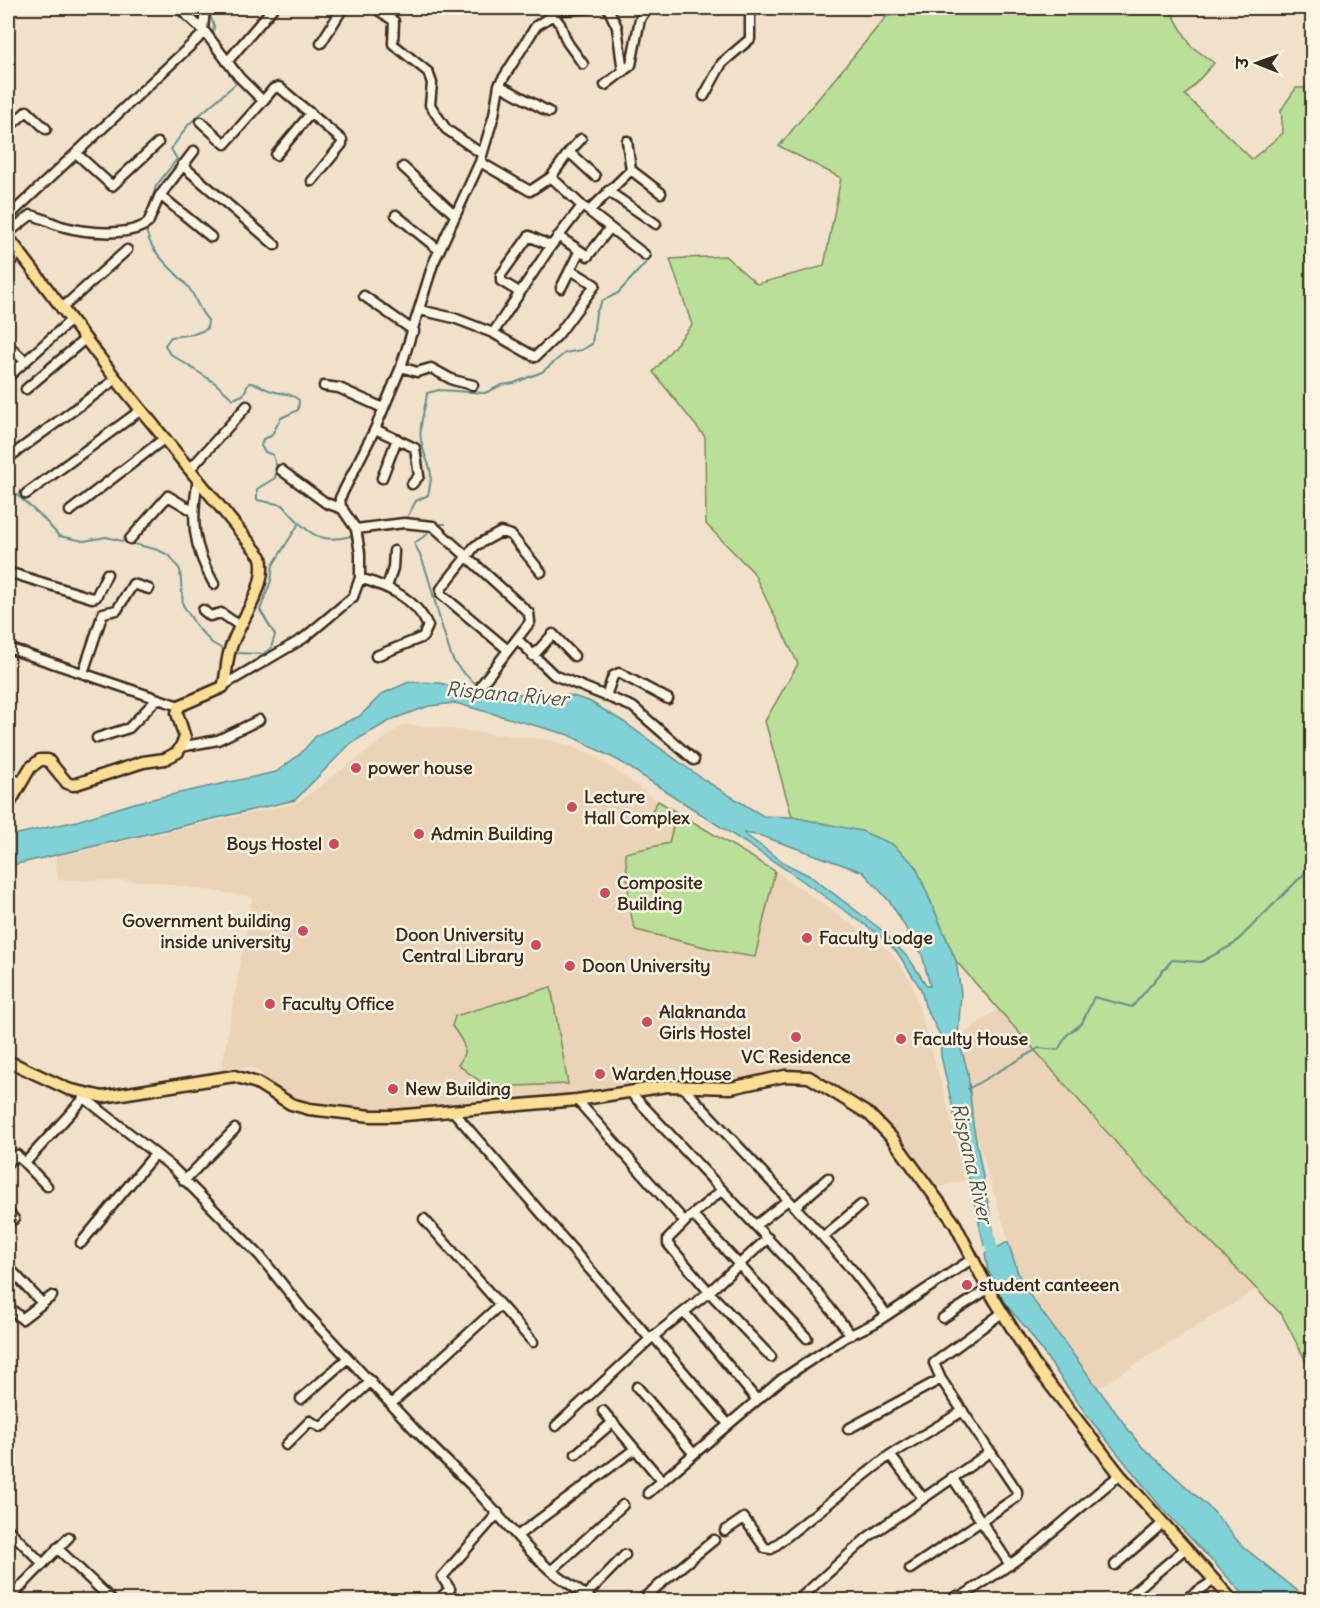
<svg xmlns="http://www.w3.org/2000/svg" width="1320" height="1608" viewBox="0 0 1320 1608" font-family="Delius,'Playpen Sans Deva',sans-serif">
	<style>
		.built { fill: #ead3b7 }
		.green { fill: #badf99; stroke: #7a845c; stroke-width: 1.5 }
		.water { fill: #80d2d7; stroke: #648f8d; stroke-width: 1.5; fill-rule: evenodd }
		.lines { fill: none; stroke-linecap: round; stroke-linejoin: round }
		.stream { stroke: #648f8d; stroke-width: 2 }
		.river { stroke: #80d2d7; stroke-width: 12 }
		.minor-casing { stroke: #3b2a1e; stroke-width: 13 }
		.major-casing { stroke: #3b2a1e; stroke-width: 15 }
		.minor { stroke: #fcf5e5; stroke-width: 8 }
		.major { stroke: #fcde96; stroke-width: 10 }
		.poi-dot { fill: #d1495b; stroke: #fcf5e5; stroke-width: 2 }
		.labels { text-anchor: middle; stroke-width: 5; stroke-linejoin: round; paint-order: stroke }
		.poi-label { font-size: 18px; font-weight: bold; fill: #3b2a1e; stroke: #fcf5e5; text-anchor: start }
		.water-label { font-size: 20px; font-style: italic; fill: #4c544c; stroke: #fcf5e5 }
	</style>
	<rect width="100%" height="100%" fill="#f2e1ca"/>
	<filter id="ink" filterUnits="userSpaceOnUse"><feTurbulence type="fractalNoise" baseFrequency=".0167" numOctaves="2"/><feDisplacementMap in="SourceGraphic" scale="12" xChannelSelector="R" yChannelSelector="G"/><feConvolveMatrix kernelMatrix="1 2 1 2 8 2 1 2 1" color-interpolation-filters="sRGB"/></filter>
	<g filter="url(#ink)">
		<path class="built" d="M 404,724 L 550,740 L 590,753 L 677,814 L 775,871 L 890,951 L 911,981 L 945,1096 L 965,1180 L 937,1188 L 876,1111 L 808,1072 L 725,1084 L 678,1075 L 566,1095 L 492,1096 L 431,1108 L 377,1112 L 309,1105 L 281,1093 L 256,1069 L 248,1067 L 221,1071 L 252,897 L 148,881 L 58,880 L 56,857 L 297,803 Z
			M 998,1009 L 1142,1172 L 1256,1289 L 1098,1388 L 1022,1285 L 973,1124 L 968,1073 L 958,1037 Z"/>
		<path class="green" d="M 917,8 L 1169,8 L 1191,46 L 1214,63 L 1185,95 L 1252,159 L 1283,133 L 1281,110 L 1296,88 L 1312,88 L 1312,1373 L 1282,1315 L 1142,1172 L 956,961 L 915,865 L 864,833 L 792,817 L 765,721 L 798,664 L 753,572 L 706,524 L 705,437 L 653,372 L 692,325 L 670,259 L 725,256 L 757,284 L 824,266 L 841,178 L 779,146 L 886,17 Z
			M 658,801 L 775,871 L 755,957 L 729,953 L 636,930 C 628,918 628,872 625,853 L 669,843 L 673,827 L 651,812 Z
			M 551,987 L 568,1084 L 488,1087 L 458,1065 C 470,1049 463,1041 452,1026 L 455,1016 Z"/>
		<path class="water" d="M 409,682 L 439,683 L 483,693 L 569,695 L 589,701 L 624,722 L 704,780 L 763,816 L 792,817 L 861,831 L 892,844 L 915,865 L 956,961 L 961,993 L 958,1037 L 968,1073 L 973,1124 L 995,1240 L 984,1245 L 941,1056 L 940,1035 L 925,1006 L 921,989 L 897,952 L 878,934 L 790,872 L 621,762 L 569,735 L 455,703 L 429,706 L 393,719 L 351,743 L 295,800 L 8,866 L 8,836 L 77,821 L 134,803 L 276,772 L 300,754 L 317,735 L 360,716 L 382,694 ZM 743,833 L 762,836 L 863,872 L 890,902 L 922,954 L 930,986 L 927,986 L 910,960 L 883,931 L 810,876 L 786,864 Z
			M 1008,1242 L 1022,1285 L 1139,1444 L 1213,1511 L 1241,1545 L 1309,1600 L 1249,1600 L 1160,1506 L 1089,1418 L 1026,1328 L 1003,1301 L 988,1270 L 985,1254 Z"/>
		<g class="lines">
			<path class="stream" d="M 208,10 L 214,26 L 213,36
				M 145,221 L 156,186 L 177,159 L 171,149 L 189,124 L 240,80
				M 146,227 C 148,253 174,269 189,288 C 197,299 198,310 208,320 L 207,329 L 194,334 L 171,337 L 165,345 L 169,353 L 215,383 L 233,399 L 243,395 L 249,383 C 259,383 263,389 272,391 C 285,395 286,391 299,400 L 298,410 L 281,418 L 271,436 L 263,439 L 261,446 L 265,452 L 273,455 L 277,468 L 275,478 L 257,489 L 257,500 L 283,505 C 304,528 315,546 351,536
				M 8,487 L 43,518 L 59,536 L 84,541 L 106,537 L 158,550 L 170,556 L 180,570 L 183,605 L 197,627 L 212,643 L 226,651
				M 405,521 L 416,501 L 428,495 C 436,463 425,466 421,440 C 418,425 426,408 427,393 L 439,390 L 485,393 L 502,385 L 514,383 L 542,372 L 565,353 L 581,350 L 592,344 L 596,313 L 602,301 L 618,293 L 651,257
				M 434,524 L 445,524
				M 428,534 L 414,543 C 430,571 434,605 445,636 C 448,645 450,656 455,663 C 464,675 478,686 490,694
				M 236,653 L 263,654 L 271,648 L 275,635 L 260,610 L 271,581 L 273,565 L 298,525
				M 968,1089 L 1039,1048 L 1058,1050 L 1067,1035 L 1082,1023 L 1094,997 L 1132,1007 L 1172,960 L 1201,962 L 1234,944 L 1309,869 L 1312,858"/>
			<path class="river" d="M 986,1226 L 996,1264"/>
			<g class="minor-casing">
				<path id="minor" d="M 375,8 L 394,21 L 393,44 L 428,72 L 432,83 L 430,105 L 446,129 L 482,154
					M 608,8 L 617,27 L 623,72
					M 552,14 L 560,24 L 567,42 L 583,64
					M 203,30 L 205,8
					M 205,32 L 239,77 L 263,101 L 273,89 L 279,87 L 342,140 L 342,144 L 312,181
					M 321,43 L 343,8
					M 227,62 L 273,8
					M 499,85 L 549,112
					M 605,85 L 631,65 L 640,19 L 647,8
					M 704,96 L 722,63 L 750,39 L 750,8
					M 201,122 L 225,144 L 263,101
					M 8,128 L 27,111 L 46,129
					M 569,152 L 581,139
					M 76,153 L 112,186 L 158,143
					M 276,155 L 311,113
					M 480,162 L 530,191 L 551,177 L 582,206 L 551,246 L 493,333
					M 182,165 L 275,245
					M 403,167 L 454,214
					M 631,170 L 661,193
					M 551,177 L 569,152 L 595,176
					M 608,191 L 656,224
					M 160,195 L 211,237
					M 585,208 L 645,255
					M 589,211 L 631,170 L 627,141
					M 396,215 L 439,250
					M 8,217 L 205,32 L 179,8
					M 8,233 L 31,215 C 41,217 51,223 61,226 C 85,233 128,237 148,223 L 159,197 L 194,151
					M 558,236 L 588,256 L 610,228
					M 8,264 L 20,252
					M 561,288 L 579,252
					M 519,292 L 501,281 L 501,275 L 529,236 L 551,246
					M 364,296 L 414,331
					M 61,309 L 127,250
					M 420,310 L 454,318 L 493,333 L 535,357 L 558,335 L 595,285 L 571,270
					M 8,345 L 25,361
					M 401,367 L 417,372 L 431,368 L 453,380 L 473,385
					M 8,377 L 70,321
					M 324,386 L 339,388 L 383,408
					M 26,389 L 85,339
					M 375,429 L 415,448 L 419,476 L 412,484
					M 8,458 L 116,379
					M 191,468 L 247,406
					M 281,470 L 326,503 L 343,509
					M 198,478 C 191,520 192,545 214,584
					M 382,478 L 397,439
					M 26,494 L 141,410
					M 70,511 L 165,438
					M 356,529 L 404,523 L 433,526 L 529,613 L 530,622 L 482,684
					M 130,539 L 168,496 L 193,511
					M 8,572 L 92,598 L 96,597 L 107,574
					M 360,578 C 388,587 415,597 428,626 L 423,637 L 376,656
					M 387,587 L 393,568 L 394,551
					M 203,610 L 210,616 L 221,613 L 240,626
					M 517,639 L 554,675 L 633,707 L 694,760
					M 8,648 L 179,706
					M 508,650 L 441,594 L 441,589 L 475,546 L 501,532 L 511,535 L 541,572
					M 533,656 L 553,634 L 574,656
					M 83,673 L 103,613 L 117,610 L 133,584 L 149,589
					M 224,685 L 304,638 L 353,597 L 360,578 L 360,553 L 356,529 L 341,507 L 340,498 L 375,429 L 401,367 L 433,264 L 480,162 L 494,115 L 499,85 L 536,26 L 561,10 L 590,8
					M 606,696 L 613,676 L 619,673 L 668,699
					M 97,738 L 129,728 L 157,699
					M 180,747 L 218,740 L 259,720
					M 8,776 L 20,782
					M 682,1086 L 823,1237
					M 631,1093 L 814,1288 L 851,1335
					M 86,1099 L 172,1167 L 260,1256 L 304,1311 L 415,1430 L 474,1488 L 532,1553 L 551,1571 L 592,1600
					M 577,1100 L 685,1222 L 668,1239 L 668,1244 L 709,1292 L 771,1357
					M 452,1110 L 650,1339
					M 8,1162 L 17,1155 L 47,1186
					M 25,1163 L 87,1095
					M 184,1181 L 235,1129
					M 861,1205 L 823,1237 L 854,1272 L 887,1315
					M 795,1207 L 828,1178
					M 8,1212 L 14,1219
					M 693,1215 L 807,1338
					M 690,1217 L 722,1190
					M 424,1219 L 533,1342
					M 756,1225 L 788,1200
					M 81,1243 L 155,1154
					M 14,1273 L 42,1303
					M 8,1306 L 22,1319 L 52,1296
					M 684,1312 L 756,1399
					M 943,1318 L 988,1289
					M 653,1336 L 728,1424
					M 637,1387 L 693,1453
					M 301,1399 L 348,1358
					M 391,1404 L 500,1305
					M 603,1411 L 662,1481
					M 556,1426 L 650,1339 L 709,1292 L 768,1238
					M 848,1429 L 941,1379
					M 286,1445 L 310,1421 L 320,1427 L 324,1425 L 371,1381
					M 576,1454 L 613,1422
					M 890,1455 L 923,1498
					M 952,1477 L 1010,1565
					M 648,1493 L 782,1379 L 844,1338 L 875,1323 L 972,1259
					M 8,1529 L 42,1563
					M 725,1531 L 744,1518 L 765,1548 L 771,1549 L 890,1455 L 963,1411
					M 517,1536 L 635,1449
					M 57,1548 L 110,1598
					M 1115,1565 L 1163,1523
					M 910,1569 L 1017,1497 L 1017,1491 L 990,1451
					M 551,1571 L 623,1505
					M 586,1595 L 625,1555
					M 8,1600 L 69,1537
					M 438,1600 L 450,1589 L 442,1577 L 498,1513
					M 641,1600 L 714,1540
					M 798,1600 L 868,1537 L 990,1452 L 941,1379 L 934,1363 L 1002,1313
					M 949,1600 L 957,1596 L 962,1598
					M 963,1600 L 964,1595 C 993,1576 1022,1558 1048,1535 C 1073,1515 1095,1494 1120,1475
					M 1124,1600 L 1186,1548
					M 1184,1600 L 1215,1580"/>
			</g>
			<g class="major-casing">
				<path id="major" d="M 8,237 L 116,379 L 261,557 C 268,589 239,620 230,650 C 226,662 227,675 223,687 L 179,706 L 177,713 L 185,738 L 178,752 L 165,759 L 143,762 L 73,785 L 67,783 L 48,760 L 40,760 L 30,768 L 8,806
					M 8,1061 L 68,1089 L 103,1097 L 234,1076 L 257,1083 L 291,1104 L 309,1109 L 371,1116 L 394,1116 L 577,1100 L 667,1086 L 731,1088 L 785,1076 L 809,1077 L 870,1115 L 892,1138 L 955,1224 L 988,1289 L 1034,1364 L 1120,1475 L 1232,1600"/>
			</g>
			<use href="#minor" class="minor"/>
			<use href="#major" class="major"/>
		</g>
	</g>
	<g class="poi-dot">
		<circle cx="356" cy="768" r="6"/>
		<circle cx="572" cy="807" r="6"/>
		<circle cx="419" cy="834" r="6"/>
		<circle cx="334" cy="844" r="6"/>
		<circle cx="605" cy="893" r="6"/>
		<circle cx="303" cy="931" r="6"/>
		<circle cx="807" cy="938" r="6"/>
		<circle cx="536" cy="945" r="6"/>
		<circle cx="570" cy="966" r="6"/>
		<circle cx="270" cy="1004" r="6"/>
		<circle cx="647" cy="1022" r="6"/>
		<circle cx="796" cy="1037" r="6"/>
		<circle cx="901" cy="1039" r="6"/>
		<circle cx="600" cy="1074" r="6"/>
		<circle cx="393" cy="1089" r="6"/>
		<circle cx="967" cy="1285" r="6"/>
	</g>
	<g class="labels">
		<g class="poi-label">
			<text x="368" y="774">power house</text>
			<text x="584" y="803">Lecture<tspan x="584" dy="21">Hall Complex</tspan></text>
			<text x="431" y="840">Admin Building</text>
			<text x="322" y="850" text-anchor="end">Boys Hostel</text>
			<text x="617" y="889">Composite<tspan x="617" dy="21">Building</tspan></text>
			<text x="291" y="927" text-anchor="end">Government building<tspan x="291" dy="21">inside university</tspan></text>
			<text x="524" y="941" text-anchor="end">Doon University<tspan x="524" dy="21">Central Library</tspan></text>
			<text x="819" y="944">Faculty Lodge</text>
			<text x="582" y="972">Doon University</text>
			<text x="282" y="1010">Faculty Office</text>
			<text x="659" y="1018">Alaknanda<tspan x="659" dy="21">Girls Hostel</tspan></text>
			<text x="913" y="1045">Faculty House</text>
			<text x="796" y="1063" text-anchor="middle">VC Residence</text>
			<text x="612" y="1080">Warden House</text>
			<text x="405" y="1095">New Building</text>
			<text x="979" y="1291">student canteeen</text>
		</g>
		<g class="water-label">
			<text transform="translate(507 694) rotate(5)" y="7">Rispana River</text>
			<text transform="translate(972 1163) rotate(77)" y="7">Rispana River</text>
		</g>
	</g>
	<rect width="1320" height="1608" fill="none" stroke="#fcf5e5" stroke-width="30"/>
	<rect x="15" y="15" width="1290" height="1578" fill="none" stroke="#3b2a1e" stroke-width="2" filter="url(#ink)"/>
	<g transform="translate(1257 63) rotate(271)" stroke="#fcf5e5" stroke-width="4.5" paint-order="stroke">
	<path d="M0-4.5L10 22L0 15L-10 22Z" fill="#3b2a1e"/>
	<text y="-9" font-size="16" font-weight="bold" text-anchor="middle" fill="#3b2a1e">उ</text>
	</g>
</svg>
